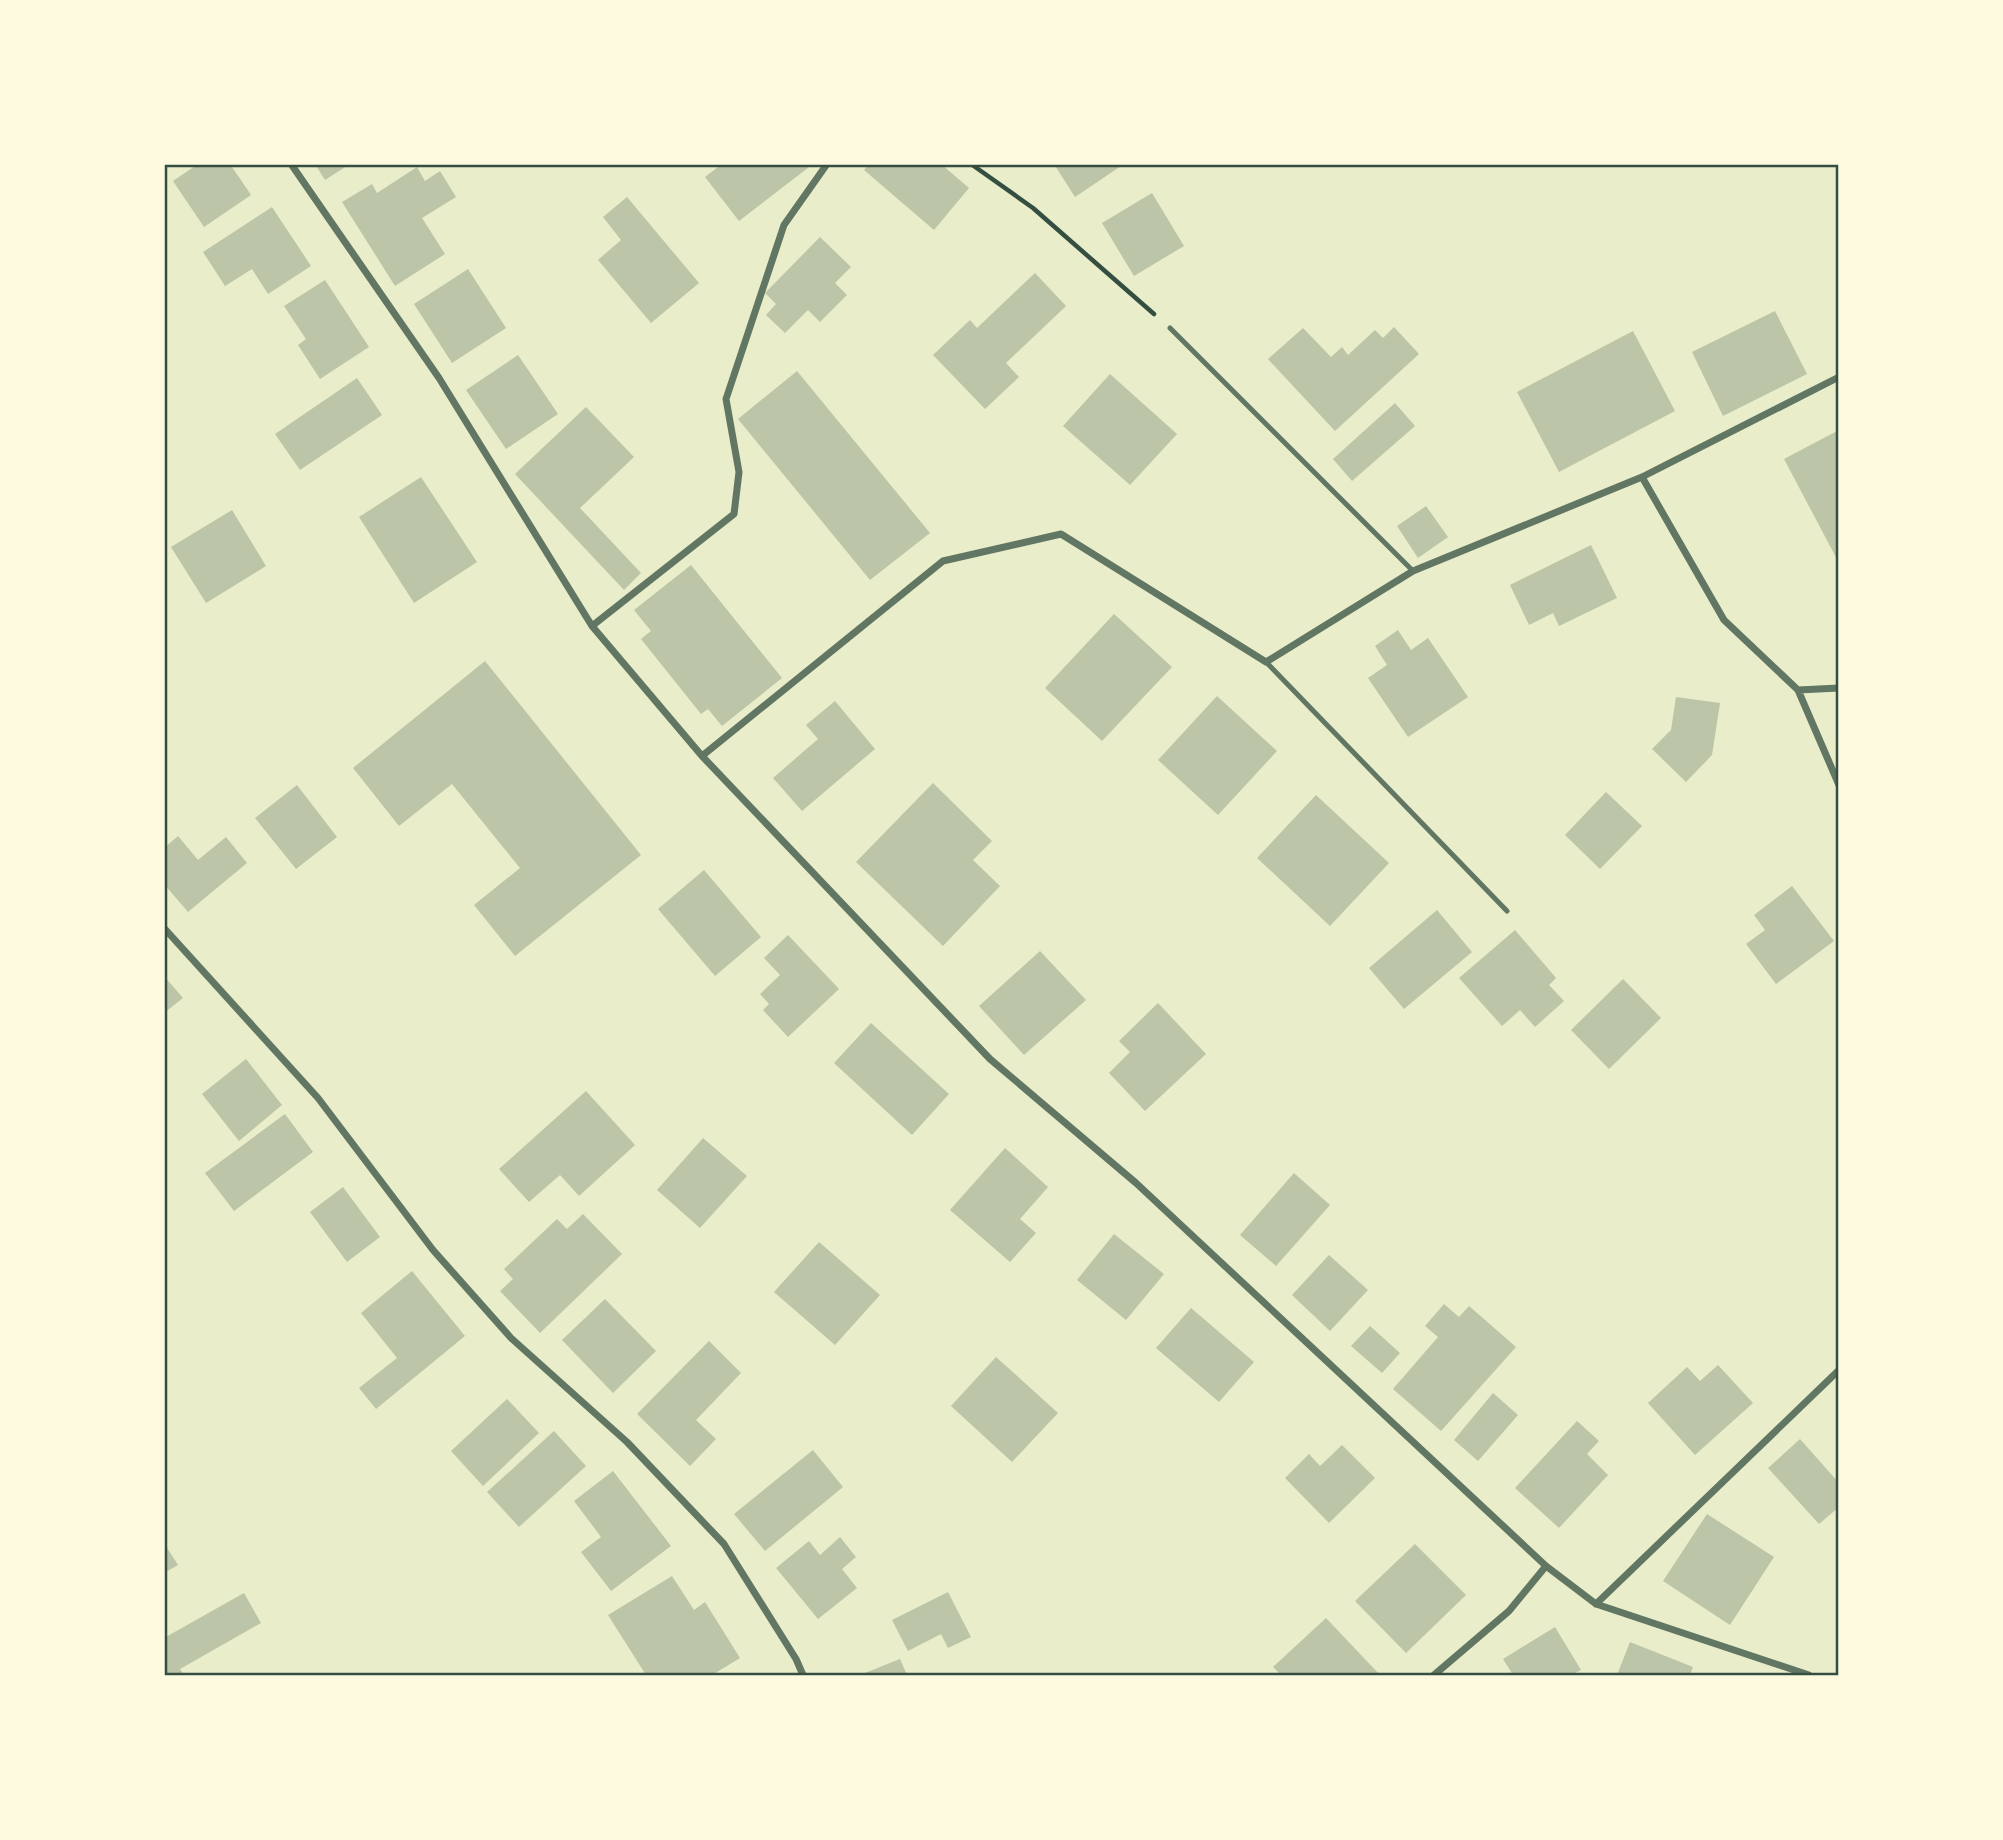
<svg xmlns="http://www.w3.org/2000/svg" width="2003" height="1840" viewBox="0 0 2003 1840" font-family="Commissioner,sans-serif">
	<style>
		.building { fill: #bcc5a7 }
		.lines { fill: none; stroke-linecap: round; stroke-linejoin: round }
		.path { stroke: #344e41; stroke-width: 4.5 }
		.service { stroke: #617663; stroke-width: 5 }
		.minor { stroke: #617663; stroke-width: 7 }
		.neatline { fill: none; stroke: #344e41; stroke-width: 2.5 }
	</style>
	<rect width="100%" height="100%" fill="#e9edc9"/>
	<path class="building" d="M 198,164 L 230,164 L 251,195 L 204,227 L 173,181 Z
		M 315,164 L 350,164 L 325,180 Z
		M 722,164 L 813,164 L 739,221 L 705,177 Z
		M 869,164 L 941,164 L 969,188 L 934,230 L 864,170 Z
		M 1054,164 L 1124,164 L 1075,197 Z
		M 417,167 L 425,181 L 440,171 L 456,197 L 422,218 L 445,254 L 395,286 L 342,202 L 372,184 L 377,193 Z
		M 1152,193 L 1184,246 L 1134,276 L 1102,223 Z
		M 627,197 L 699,283 L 651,323 L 598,260 L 621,240 L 603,217 Z
		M 272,207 L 311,266 L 268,294 L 252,269 L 225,286 L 203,252 Z
		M 820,237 L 851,267 L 835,283 L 847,295 L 820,322 L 808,310 L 785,333 L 766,315 L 776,304 L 765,293 Z
		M 468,269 L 506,328 L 452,363 L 414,304 Z
		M 1035,273 L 1066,306 L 1006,363 L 1019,377 L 985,409 L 933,355 L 970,320 L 977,328 Z
		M 325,280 L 369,347 L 320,379 L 298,345 L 306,339 L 284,306 Z
		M 1775,311 L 1807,374 L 1723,416 L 1692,352 Z
		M 1394,327 L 1419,354 L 1335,431 L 1268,359 L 1303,328 L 1331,357 L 1342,347 L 1348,355 L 1375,330 L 1383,338 Z
		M 1633,331 L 1675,411 L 1559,472 L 1517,392 Z
		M 518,355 L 558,414 L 506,449 L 466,390 Z
		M 797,371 L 930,533 L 870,580 L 738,419 Z
		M 1110,374 L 1177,434 L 1130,485 L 1063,426 Z
		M 357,378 L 382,415 L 300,470 L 275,434 Z
		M 1395,403 L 1415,426 L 1352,481 L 1333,459 Z
		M 586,407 L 634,457 L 580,508 L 641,573 L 624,590 L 515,474 Z
		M 1839,430 L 1839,563 L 1784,459 Z
		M 421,477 L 477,562 L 414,603 L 359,517 Z
		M 1426,506 L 1448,537 L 1418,558 L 1397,526 Z
		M 232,510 L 266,566 L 206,603 L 171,547 Z
		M 1591,545 L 1617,598 L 1559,626 L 1553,613 L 1529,625 L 1510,585 Z
		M 691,565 L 782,678 L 722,726 L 708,709 L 701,714 L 641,639 L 651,631 L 634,610 Z
		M 1114,614 L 1172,667 L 1102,741 L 1045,688 Z
		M 1398,630 L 1411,650 L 1428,638 L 1468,697 L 1408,737 L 1368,678 L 1387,665 L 1375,646 Z
		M 485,661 L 641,855 L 515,956 L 474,905 L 520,868 L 452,784 L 399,826 L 353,768 Z
		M 1217,696 L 1277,751 L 1218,815 L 1158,760 Z
		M 1676,697 L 1720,703 L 1712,755 L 1686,782 L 1652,749 L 1671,730 Z
		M 835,701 L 875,749 L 802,811 L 773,778 L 818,739 L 806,725 Z
		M 933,783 L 992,841 L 973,860 L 1000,886 L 943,946 L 856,862 Z
		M 297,785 L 337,837 L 296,869 L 255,818 Z
		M 1606,792 L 1642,826 L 1600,869 L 1565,835 Z
		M 1316,795 L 1389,863 L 1330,926 L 1257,858 Z
		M 178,836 L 198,860 L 226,837 L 247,863 L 188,912 L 164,884 L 164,848 Z
		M 704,870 L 761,937 L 715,976 L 658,909 Z
		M 1792,886 L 1834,941 L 1776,984 L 1746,944 L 1765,930 L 1754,915 Z
		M 1437,910 L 1472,952 L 1404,1009 L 1369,968 Z
		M 1515,930 L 1556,978 L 1549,985 L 1564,1001 L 1535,1027 L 1520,1010 L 1502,1026 L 1459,978 Z
		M 788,935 L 839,989 L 788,1037 L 763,1010 L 769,1004 L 760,994 L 780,975 L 764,958 Z
		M 1040,951 L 1086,1000 L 1024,1055 L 979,1006 Z
		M 164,976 L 183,998 L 164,1013 Z
		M 1623,979 L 1661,1018 L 1609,1069 L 1571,1030 Z
		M 1158,1003 L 1206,1054 L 1145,1111 L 1109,1073 L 1130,1052 L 1119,1041 Z
		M 871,1023 L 949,1094 L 912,1135 L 834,1063 Z
		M 246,1059 L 282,1105 L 239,1141 L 202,1094 Z
		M 586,1091 L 635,1145 L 579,1196 L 560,1175 L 529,1202 L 499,1169 Z
		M 285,1114 L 313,1152 L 234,1211 L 205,1173 Z
		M 703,1138 L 747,1176 L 700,1228 L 657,1190 Z
		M 1005,1148 L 1048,1187 L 1020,1219 L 1036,1233 L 1010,1262 L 950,1210 Z
		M 1294,1173 L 1330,1205 L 1276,1266 L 1240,1235 Z
		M 343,1187 L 380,1237 L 347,1262 L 310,1212 Z
		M 583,1214 L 622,1254 L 540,1333 L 500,1291 L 513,1279 L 504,1269 L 557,1219 L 567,1229 Z
		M 1114,1234 L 1164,1274 L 1126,1320 L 1077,1280 Z
		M 819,1242 L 880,1295 L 835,1345 L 774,1292 Z
		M 1329,1255 L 1368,1290 L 1330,1331 L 1292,1295 Z
		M 412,1271 L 465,1336 L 376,1409 L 359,1388 L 397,1358 L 361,1313 Z
		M 605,1299 L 656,1351 L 613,1393 L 562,1340 Z
		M 1444,1304 L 1459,1317 L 1469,1306 L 1516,1347 L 1441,1431 L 1393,1389 L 1438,1337 L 1425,1326 Z
		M 1191,1308 L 1254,1362 L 1219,1402 L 1156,1348 Z
		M 1370,1326 L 1400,1353 L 1382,1373 L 1351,1346 Z
		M 709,1341 L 741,1373 L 696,1420 L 716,1439 L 690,1466 L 637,1414 Z
		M 996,1357 L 1058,1413 L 1012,1462 L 951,1406 Z
		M 1718,1365 L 1753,1403 L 1695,1455 L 1648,1403 L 1687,1367 L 1700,1381 Z
		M 1493,1393 L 1518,1415 L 1478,1461 L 1454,1440 Z
		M 507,1399 L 539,1433 L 483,1486 L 451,1451 Z
		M 1577,1421 L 1599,1441 L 1587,1454 L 1608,1475 L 1559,1528 L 1515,1488 Z
		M 554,1431 L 586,1466 L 519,1527 L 487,1492 Z
		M 1800,1439 L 1839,1483 L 1839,1507 L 1819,1524 L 1768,1468 Z
		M 1342,1445 L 1375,1478 L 1329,1523 L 1285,1478 L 1309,1454 L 1320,1466 Z
		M 813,1450 L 843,1487 L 765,1551 L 734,1514 Z
		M 613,1471 L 671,1546 L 611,1591 L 581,1552 L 601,1537 L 574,1501 Z
		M 1707,1514 L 1774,1557 L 1730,1625 L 1663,1581 Z
		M 840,1537 L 856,1557 L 842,1569 L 857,1588 L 818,1619 L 776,1568 L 809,1541 L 820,1555 Z
		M 164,1543 L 178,1565 L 164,1573 Z
		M 1415,1544 L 1466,1595 L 1406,1653 L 1355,1601 Z
		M 672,1576 L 694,1610 L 705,1602 L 740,1658 L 712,1675 L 646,1675 L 608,1615 Z
		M 948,1592 L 971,1637 L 948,1648 L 941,1634 L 908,1651 L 892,1620 Z
		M 244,1593 L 261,1623 L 180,1669 L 184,1675 L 164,1675 L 164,1638 Z
		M 1326,1618 L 1380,1675 L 1281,1675 L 1273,1667 Z
		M 1555,1627 L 1581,1670 L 1571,1675 L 1513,1675 L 1503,1659 Z
		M 1630,1642 L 1693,1667 L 1690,1675 L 1617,1675 Z
		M 900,1659 L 907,1675 L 860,1675 Z"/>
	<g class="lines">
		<path class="path" d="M 971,164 L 1033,208 L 1154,314"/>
		<path class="service" d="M 1170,328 L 1413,571
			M 1266,662 L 1507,911"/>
		<path class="minor" d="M 291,164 L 439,378 L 592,626 L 702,756 L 990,1059 L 1136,1183 L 1546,1566 L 1596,1604 L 1809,1675
			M 1642,477 L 1724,620 L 1798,690 L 1839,785
			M 592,626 L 734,514 L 739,472 L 726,399 L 784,225 L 827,164
			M 1798,690 L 1839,688
			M 702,756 L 943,561 L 1061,534 L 1266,662 L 1413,571 L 1642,477 L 1839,377
			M 164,928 L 318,1098 L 433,1250 L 511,1338 L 627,1442 L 724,1544 L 796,1659 L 803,1675
			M 1596,1604 L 1839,1370
			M 1434,1675 L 1509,1611 L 1546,1566"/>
	</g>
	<rect width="2003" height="1840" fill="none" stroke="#fefae0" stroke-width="332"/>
	<rect x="166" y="166" width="1671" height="1508" class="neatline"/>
</svg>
